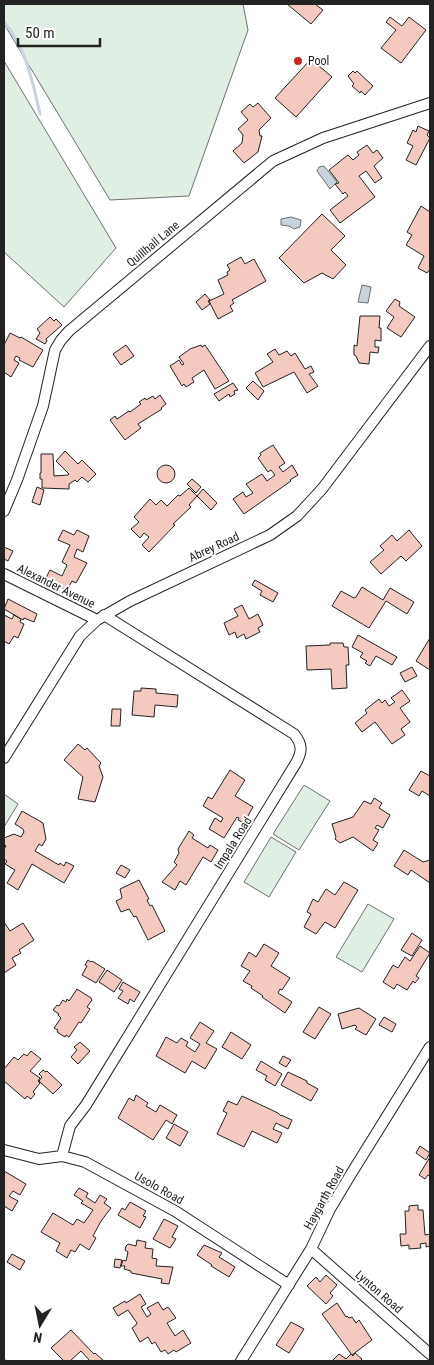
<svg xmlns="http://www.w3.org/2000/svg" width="434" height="1365" viewBox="0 0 434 1365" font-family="'Roboto Condensed',sans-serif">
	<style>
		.green { fill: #e0efe3; stroke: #6f6f6f }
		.water { fill: #c7d3dd; stroke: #6f6f6f }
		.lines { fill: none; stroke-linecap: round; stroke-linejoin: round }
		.stream { stroke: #c7d3dd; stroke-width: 3 }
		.building { fill: #f3c9c0; stroke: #222 }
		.minor-casing { stroke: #222; stroke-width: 12 }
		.minor { stroke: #fff; stroke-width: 10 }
		.poi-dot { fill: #c62828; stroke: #fff; stroke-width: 2 }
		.labels { text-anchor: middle; stroke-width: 4; stroke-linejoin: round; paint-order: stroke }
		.poi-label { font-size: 12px; fill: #222; stroke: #fff; text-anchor: start }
		.street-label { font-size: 12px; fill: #222; stroke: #fff }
	</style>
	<rect width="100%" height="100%" fill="#fff"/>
	<path class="green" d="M 4,4 L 243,4 L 248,30 L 189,196 L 110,200 L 4,24 Z
		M 4,61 L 116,248 L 64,307 L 4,252 Z
		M 304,785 L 330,801 L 299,850 L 273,834 Z
		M 4,794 L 18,804 L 4,827 Z
		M 271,837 L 296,852 L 269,897 L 244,882 Z
		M 368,904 L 394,919 L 362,972 L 336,957 Z"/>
	<path class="water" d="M 324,166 L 337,182 L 330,189 L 317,171 L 319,167 Z
		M 291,217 L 301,220 L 300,227 L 294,229 L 289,226 L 281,225 L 281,219 Z
		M 362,285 L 371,287 L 368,303 L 358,302 Z"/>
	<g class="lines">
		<path class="stream" d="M 4,22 C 27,50 32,80 40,114
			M 4,1359 L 6,1361"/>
	</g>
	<path class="building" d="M 287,4 L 315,4 L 323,10 L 311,24 Z
		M 390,17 L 402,26 L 409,17 L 426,30 L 401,63 L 381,48 L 396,30 L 386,22 Z
		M 311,59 L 332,77 L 296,117 L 275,98 Z
		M 353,71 L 355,73 L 357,71 L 373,86 L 365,95 L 361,91 L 360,93 L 352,86 L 354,84 L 348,76 Z
		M 258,103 L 271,118 L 259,130 L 260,136 L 262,136 L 258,152 L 244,163 L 233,151 L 242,143 L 243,135 L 238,129 L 248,120 L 241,112 L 250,104 L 253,107 Z
		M 418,126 L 429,131 L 427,135 L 430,138 L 416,165 L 406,160 L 413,146 L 407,143 L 413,130 L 416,132 Z
		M 367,145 L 373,153 L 377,150 L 383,158 L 374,166 L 382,178 L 375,183 L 366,171 L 359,176 L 375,197 L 340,223 L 330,210 L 348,196 L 345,192 L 343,194 L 335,184 L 339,183 L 329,170 L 348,155 L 353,160 L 359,155 L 357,152 Z
		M 421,206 L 430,212 L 430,269 L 427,273 L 418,268 L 424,256 L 406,245 L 412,235 L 407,232 Z
		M 322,214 L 345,236 L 331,250 L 346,265 L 333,279 L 322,273 L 304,283 L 279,258 Z
		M 241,257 L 245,264 L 254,259 L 266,281 L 232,300 L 234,303 L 230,306 L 233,311 L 218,319 L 209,301 L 224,294 L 218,280 L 228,275 L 227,272 L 230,270 L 227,265 Z
		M 205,294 L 210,300 L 208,301 L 210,304 L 202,310 L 196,302 Z
		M 395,299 L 400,302 L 399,306 L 415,317 L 401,337 L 387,328 L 394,317 L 386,311 Z
		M 360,316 L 380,316 L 379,328 L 381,328 L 381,341 L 375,340 L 375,347 L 379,347 L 378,353 L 370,352 L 369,364 L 359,363 L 356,356 L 354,355 L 354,345 L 357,346 Z
		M 50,317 L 54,321 L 56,319 L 62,325 L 46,339 L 47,341 L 45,344 L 36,339 L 40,333 L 37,329 Z
		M 10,333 L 20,338 L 21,337 L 43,350 L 33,367 L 19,360 L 20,358 L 16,356 L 14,360 L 19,363 L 11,377 L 4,372 L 4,345 Z
		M 126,345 L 134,356 L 121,365 L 113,354 Z
		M 201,345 L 202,347 L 205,345 L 229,381 L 215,389 L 204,370 L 192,378 L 194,382 L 186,387 L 184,384 L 182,386 L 170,366 L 179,360 L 182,365 L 184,364 L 179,357 L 190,349 Z
		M 275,349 L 279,355 L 287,351 L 291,356 L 295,353 L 305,369 L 311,366 L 314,372 L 309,374 L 318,386 L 307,393 L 294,372 L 263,387 L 255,373 L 273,362 L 267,354 Z
		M 253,381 L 264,391 L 258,400 L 246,388 Z
		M 233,383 L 238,390 L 234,391 L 235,394 L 230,397 L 229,394 L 219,401 L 214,394 Z
		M 160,395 L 166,404 L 161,408 L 162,409 L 138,424 L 141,428 L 125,440 L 110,420 L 115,416 L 117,419 L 129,411 L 130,412 L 141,404 L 139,402 L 145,398 L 146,400 L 153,396 L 155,399 Z
		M 273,445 L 285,463 L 279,467 L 283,472 L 292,465 L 298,475 L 290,480 L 291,481 L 244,514 L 233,499 L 243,492 L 246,497 L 253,493 L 246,484 L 262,474 L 267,481 L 275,475 L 271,470 L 268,472 L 258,458 L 261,455 L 260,453 Z
		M 65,451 L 78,464 L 82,460 L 96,474 L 88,482 L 82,477 L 77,482 L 75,480 L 69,484 L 69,489 L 42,488 L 42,479 L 40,479 L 40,473 L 41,473 L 41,454 L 53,454 L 54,476 L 68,475 L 69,474 L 56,461 Z
		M157 474a9 9 0 1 1 18 0a9 9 0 1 1-18 0Z
		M 192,479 L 201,487 L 196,493 L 187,484 Z
		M 37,487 L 44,490 L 40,505 L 32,502 Z
		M 189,488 L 197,496 L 189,505 L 191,507 L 173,524 L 175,525 L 149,552 L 142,545 L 149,537 L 144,533 L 140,538 L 131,529 L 139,522 L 134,517 L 150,499 L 156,505 L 161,500 L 167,506 L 178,495 L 180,496 Z
		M 203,489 L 217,503 L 211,510 L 197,496 Z
		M 63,530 L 74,535 L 77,530 L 89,536 L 83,552 L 77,549 L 74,557 L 87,563 L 76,583 L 72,581 L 67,590 L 45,580 L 50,570 L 62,576 L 67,565 L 62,562 L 70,545 L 58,540 Z
		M 409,530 L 422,546 L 406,561 L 401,556 L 381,574 L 370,562 L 384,550 L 380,546 L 392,535 L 397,541 Z
		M 4,547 L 13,551 L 8,561 L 4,559 Z
		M 255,580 L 278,593 L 273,602 L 260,595 L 262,591 L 252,585 Z
		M 362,587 L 383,600 L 390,588 L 414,602 L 407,614 L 386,601 L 369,628 L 332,606 L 341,591 L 354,598 L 356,597 Z
		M 8,599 L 37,614 L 34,622 L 24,618 L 23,620 L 4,609 Z
		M 242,605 L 249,619 L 258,614 L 263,625 L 258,628 L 260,632 L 246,639 L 244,634 L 237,638 L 235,632 L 229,635 L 224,623 L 238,616 L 234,609 Z
		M 4,615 L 12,619 L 14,615 L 21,619 L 20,622 L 24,624 L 18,638 L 14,636 L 9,644 L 4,641 Z
		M 358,635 L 397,657 L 392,665 L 376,656 L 370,666 L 365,663 L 367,661 L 360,657 L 363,653 L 352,647 Z
		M 430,638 L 430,670 L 416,661 Z
		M 330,643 L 343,643 L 344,647 L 348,647 L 349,665 L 346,665 L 347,688 L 332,689 L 331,669 L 307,670 L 306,646 L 330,645 Z
		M 412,667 L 417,676 L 405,682 L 400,673 Z
		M 141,688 L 156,689 L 156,693 L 178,695 L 177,707 L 155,705 L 154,717 L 132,715 L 134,691 L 141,691 Z
		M 402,690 L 410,701 L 400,708 L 410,722 L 401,729 L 405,735 L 392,744 L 375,722 L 362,732 L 355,723 L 367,713 L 365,710 L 379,699 L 382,703 L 385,700 L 389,706 L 395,702 L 391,698 Z
		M 112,709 L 121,709 L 120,726 L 111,726 Z
		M 78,744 L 85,750 L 87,748 L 101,763 L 99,766 L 103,777 L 95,802 L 78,799 L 83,777 L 64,760 Z
		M 230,770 L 245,780 L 235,796 L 253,807 L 244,823 L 238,820 L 239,818 L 237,817 L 224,838 L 209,829 L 215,818 L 221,822 L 223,818 L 203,806 L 208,797 L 212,799 Z
		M 421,771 L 430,776 L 430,796 L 422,791 L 419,796 L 409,790 Z
		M 374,798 L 382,803 L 379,808 L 390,815 L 383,828 L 377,825 L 375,828 L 379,830 L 373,840 L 378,843 L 373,851 L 353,837 L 340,843 L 335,839 L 336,837 L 332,824 L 353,817 L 364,801 L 371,804 Z
		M 22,811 L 43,823 L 46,839 L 42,846 L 39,844 L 35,851 L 59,865 L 60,863 L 64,866 L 66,862 L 74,866 L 64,883 L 32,864 L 18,890 L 7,883 L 15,870 L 5,864 L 7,861 L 4,859 L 4,849 L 6,846 L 4,844 L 4,838 L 14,834 L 21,837 L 24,832 L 23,829 L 15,824 Z
		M 189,831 L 194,835 L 192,838 L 208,848 L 210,845 L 218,850 L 211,862 L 203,857 L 186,885 L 180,881 L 175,890 L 162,882 L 177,865 L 174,862 L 179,853 L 178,849 Z
		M 404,850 L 423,862 L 430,860 L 430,883 L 411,870 L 408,875 L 394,866 Z
		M 121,865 L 130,870 L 125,878 L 116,873 Z
		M 139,880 L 149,899 L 147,900 L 150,906 L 152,905 L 165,931 L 148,940 L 136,916 L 134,917 L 129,909 L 121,912 L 116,901 L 122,898 L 120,889 Z
		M 344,882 L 358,890 L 335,928 L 325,922 L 316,934 L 304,927 L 311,914 L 307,912 L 313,899 L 318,902 L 326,889 L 335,895 Z
		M 4,922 L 10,931 L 23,923 L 34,940 L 19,950 L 21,953 L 12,958 L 16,965 L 4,973 Z
		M 412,933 L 422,940 L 412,956 L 401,950 Z
		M 264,944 L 279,953 L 271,966 L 290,978 L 282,990 L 280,989 L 278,993 L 292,1002 L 285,1013 L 262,997 L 263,996 L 251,988 L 252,986 L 243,981 L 250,971 L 241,966 L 249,952 L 256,957 Z
		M 420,946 L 430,953 L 416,976 L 419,978 L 415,983 L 413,981 L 407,990 L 397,984 L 394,989 L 383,982 L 393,965 L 398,968 L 405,957 L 410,961 Z
		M 88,960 L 91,962 L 92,961 L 105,969 L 96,983 L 82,975 L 87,966 L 85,965 Z
		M 107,970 L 122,980 L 114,992 L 99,982 Z
		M 123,982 L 140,992 L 134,1002 L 130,999 L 128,1004 L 118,998 L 123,991 L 119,989 Z
		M 77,989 L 91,998 L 92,1000 L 87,1007 L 90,1009 L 81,1023 L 79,1022 L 69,1037 L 66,1035 L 65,1037 L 57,1032 L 58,1030 L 54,1028 L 61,1018 L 58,1015 L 59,1014 L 53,1010 L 57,1005 L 59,1006 L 63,1000 L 66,1002 L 67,999 L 69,1001 Z
		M 319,1007 L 331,1014 L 315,1039 L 303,1032 Z
		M 359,1008 L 376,1019 L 366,1035 L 355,1029 L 357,1027 L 355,1025 L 342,1029 L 338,1014 Z
		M 384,1017 L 396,1024 L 392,1032 L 379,1025 Z
		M 200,1022 L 214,1031 L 206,1043 L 217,1049 L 205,1069 L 192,1061 L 185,1073 L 156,1056 L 166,1037 L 177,1043 L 181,1038 L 188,1042 L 186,1046 L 195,1052 L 200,1044 L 190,1038 Z
		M 231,1032 L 251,1045 L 242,1059 L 222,1047 Z
		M 80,1042 L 90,1051 L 78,1064 L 71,1057 L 77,1050 L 74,1047 Z
		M 31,1051 L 41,1059 L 30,1071 L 40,1078 L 38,1081 L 40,1083 L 33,1092 L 35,1094 L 31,1099 L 27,1096 L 25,1099 L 4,1081 L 4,1069 L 14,1057 L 18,1060 L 24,1054 L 27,1056 Z
		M 283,1056 L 291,1060 L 286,1067 L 279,1063 Z
		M 261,1061 L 282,1074 L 275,1086 L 265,1080 L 267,1076 L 256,1070 Z
		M 43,1070 L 46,1072 L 47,1071 L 62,1085 L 53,1094 L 39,1081 L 42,1077 L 39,1074 Z
		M 288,1072 L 307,1081 L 307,1083 L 318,1089 L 311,1101 L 281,1085 Z
		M 136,1095 L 148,1103 L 146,1106 L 156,1112 L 160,1105 L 177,1115 L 172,1124 L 166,1120 L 153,1140 L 118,1118 L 129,1098 L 134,1101 Z
		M 242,1096 L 278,1113 L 281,1116 L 281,1115 L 292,1120 L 288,1129 L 276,1123 L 273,1129 L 282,1133 L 277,1143 L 252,1131 L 244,1147 L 217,1134 L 227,1113 L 223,1111 L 228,1101 L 237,1105 Z
		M 174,1124 L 188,1132 L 180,1146 L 166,1138 Z
		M 420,1146 L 430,1153 L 426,1160 L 416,1153 Z
		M 430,1157 L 430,1176 L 428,1175 L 425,1179 L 419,1175 Z
		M 4,1171 L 26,1184 L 20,1195 L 13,1191 L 9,1196 L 18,1201 L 12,1211 L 4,1206 Z
		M 79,1188 L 88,1193 L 86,1197 L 95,1203 L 100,1195 L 107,1199 L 104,1203 L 111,1208 L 101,1221 L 93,1236 L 96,1238 L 89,1250 L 80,1244 L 75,1252 L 71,1250 L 67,1258 L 56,1251 L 60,1243 L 41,1232 L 53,1213 L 73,1225 L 77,1219 L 84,1223 L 93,1210 L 81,1203 L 83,1201 L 74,1195 Z
		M 130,1202 L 146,1211 L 143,1216 L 146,1217 L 140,1228 L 118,1215 L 122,1208 L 125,1210 Z
		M 418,1205 L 418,1210 L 423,1210 L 425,1235 L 430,1234 L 430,1246 L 426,1247 L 426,1243 L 420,1244 L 421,1248 L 409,1249 L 409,1245 L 401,1246 L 400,1234 L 406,1234 L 405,1211 L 409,1211 L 409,1206 Z
		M 164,1219 L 178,1226 L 172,1237 L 176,1239 L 170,1248 L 153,1239 Z
		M 137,1240 L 146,1242 L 145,1248 L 153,1249 L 152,1258 L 157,1259 L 156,1266 L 173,1267 L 169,1284 L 161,1283 L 162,1279 L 131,1273 L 131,1271 L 124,1269 L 125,1266 L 121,1266 L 123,1260 L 126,1261 L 128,1252 L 125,1250 L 126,1246 L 128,1244 L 136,1246 Z
		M 204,1245 L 222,1253 L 219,1257 L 235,1267 L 229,1277 L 211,1266 L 212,1265 L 197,1255 Z
		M 12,1254 L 25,1261 L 20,1270 L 7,1262 Z
		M 115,1259 L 122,1260 L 120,1268 L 114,1267 Z
		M 326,1275 L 337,1285 L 330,1293 L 333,1296 L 326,1304 L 307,1286 L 316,1277 L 320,1282 Z
		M 140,1294 L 146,1304 L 141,1307 L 147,1317 L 151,1314 L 147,1308 L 158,1302 L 163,1310 L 168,1307 L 176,1318 L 167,1323 L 175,1336 L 183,1330 L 191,1343 L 176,1352 L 174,1350 L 168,1354 L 165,1350 L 161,1352 L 155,1342 L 152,1344 L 148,1337 L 140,1342 L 132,1328 L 136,1325 L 137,1323 L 128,1310 L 118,1316 L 113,1308 L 125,1301 L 126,1303 Z
		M 337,1303 L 346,1317 L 347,1316 L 349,1318 L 352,1317 L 356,1323 L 359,1320 L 372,1340 L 352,1355 L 322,1314 Z
		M 291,1322 L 304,1329 L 289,1353 L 276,1345 Z
		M 71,1330 L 94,1354 L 95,1353 L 104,1361 L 90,1361 L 81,1351 L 70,1361 L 64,1361 L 51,1348 Z
		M 355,1353 L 362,1359 L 360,1361 L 332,1361 L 339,1354 L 346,1359 L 351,1354 L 353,1356 Z"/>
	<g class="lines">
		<g class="minor-casing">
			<path id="minor" d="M 4,511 L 17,480 L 43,406 L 55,350 L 61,340 L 69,331 L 273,161 L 323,138 L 430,103
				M 4,574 L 97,620
				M 4,758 L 80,636 L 97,620 L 130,601 L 270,535 L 297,516 L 322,489 L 430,346
				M 4,1150 L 39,1159 L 62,1156 L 85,1162 L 175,1211 L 289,1285
				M 62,1156 L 70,1126 L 86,1105 L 296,763 C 302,752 303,745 294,734 L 104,615
				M 311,1249 L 430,1354
				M 241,1361 L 311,1249 L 330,1209 L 351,1174 L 430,1047"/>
		</g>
		<use href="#minor" class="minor"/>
	</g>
	<circle class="poi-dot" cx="298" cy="61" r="5"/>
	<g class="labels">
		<g class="poi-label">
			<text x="308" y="65">Pool</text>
		</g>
		<g class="street-label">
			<text transform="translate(153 244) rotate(-40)" y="4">Quillhall Lane</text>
			<text transform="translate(214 547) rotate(-25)" y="4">Abrey Road</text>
			<text transform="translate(56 586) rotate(26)" y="4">Alexander Avenue</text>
			<text transform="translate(233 843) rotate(-58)" y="4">Impala Road</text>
			<text transform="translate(159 1188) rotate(29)" y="4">Usolo Road</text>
			<text transform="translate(324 1198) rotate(-61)" y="4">Haygarth Road</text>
			<text transform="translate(379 1292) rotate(41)" y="4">Lynton Road</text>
		</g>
	</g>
	<rect width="434" height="1365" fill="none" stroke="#222222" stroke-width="10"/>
	<g transform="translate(40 1325) rotate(190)" stroke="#ffffff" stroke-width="4" paint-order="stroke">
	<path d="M0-4L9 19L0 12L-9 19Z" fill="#222222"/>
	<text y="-8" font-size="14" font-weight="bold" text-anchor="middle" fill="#222222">N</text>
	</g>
	<path d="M18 38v8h82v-8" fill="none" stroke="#222222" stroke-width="2.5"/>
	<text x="25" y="38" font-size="15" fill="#222222" stroke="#ffffff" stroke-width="4" paint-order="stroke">50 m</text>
</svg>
